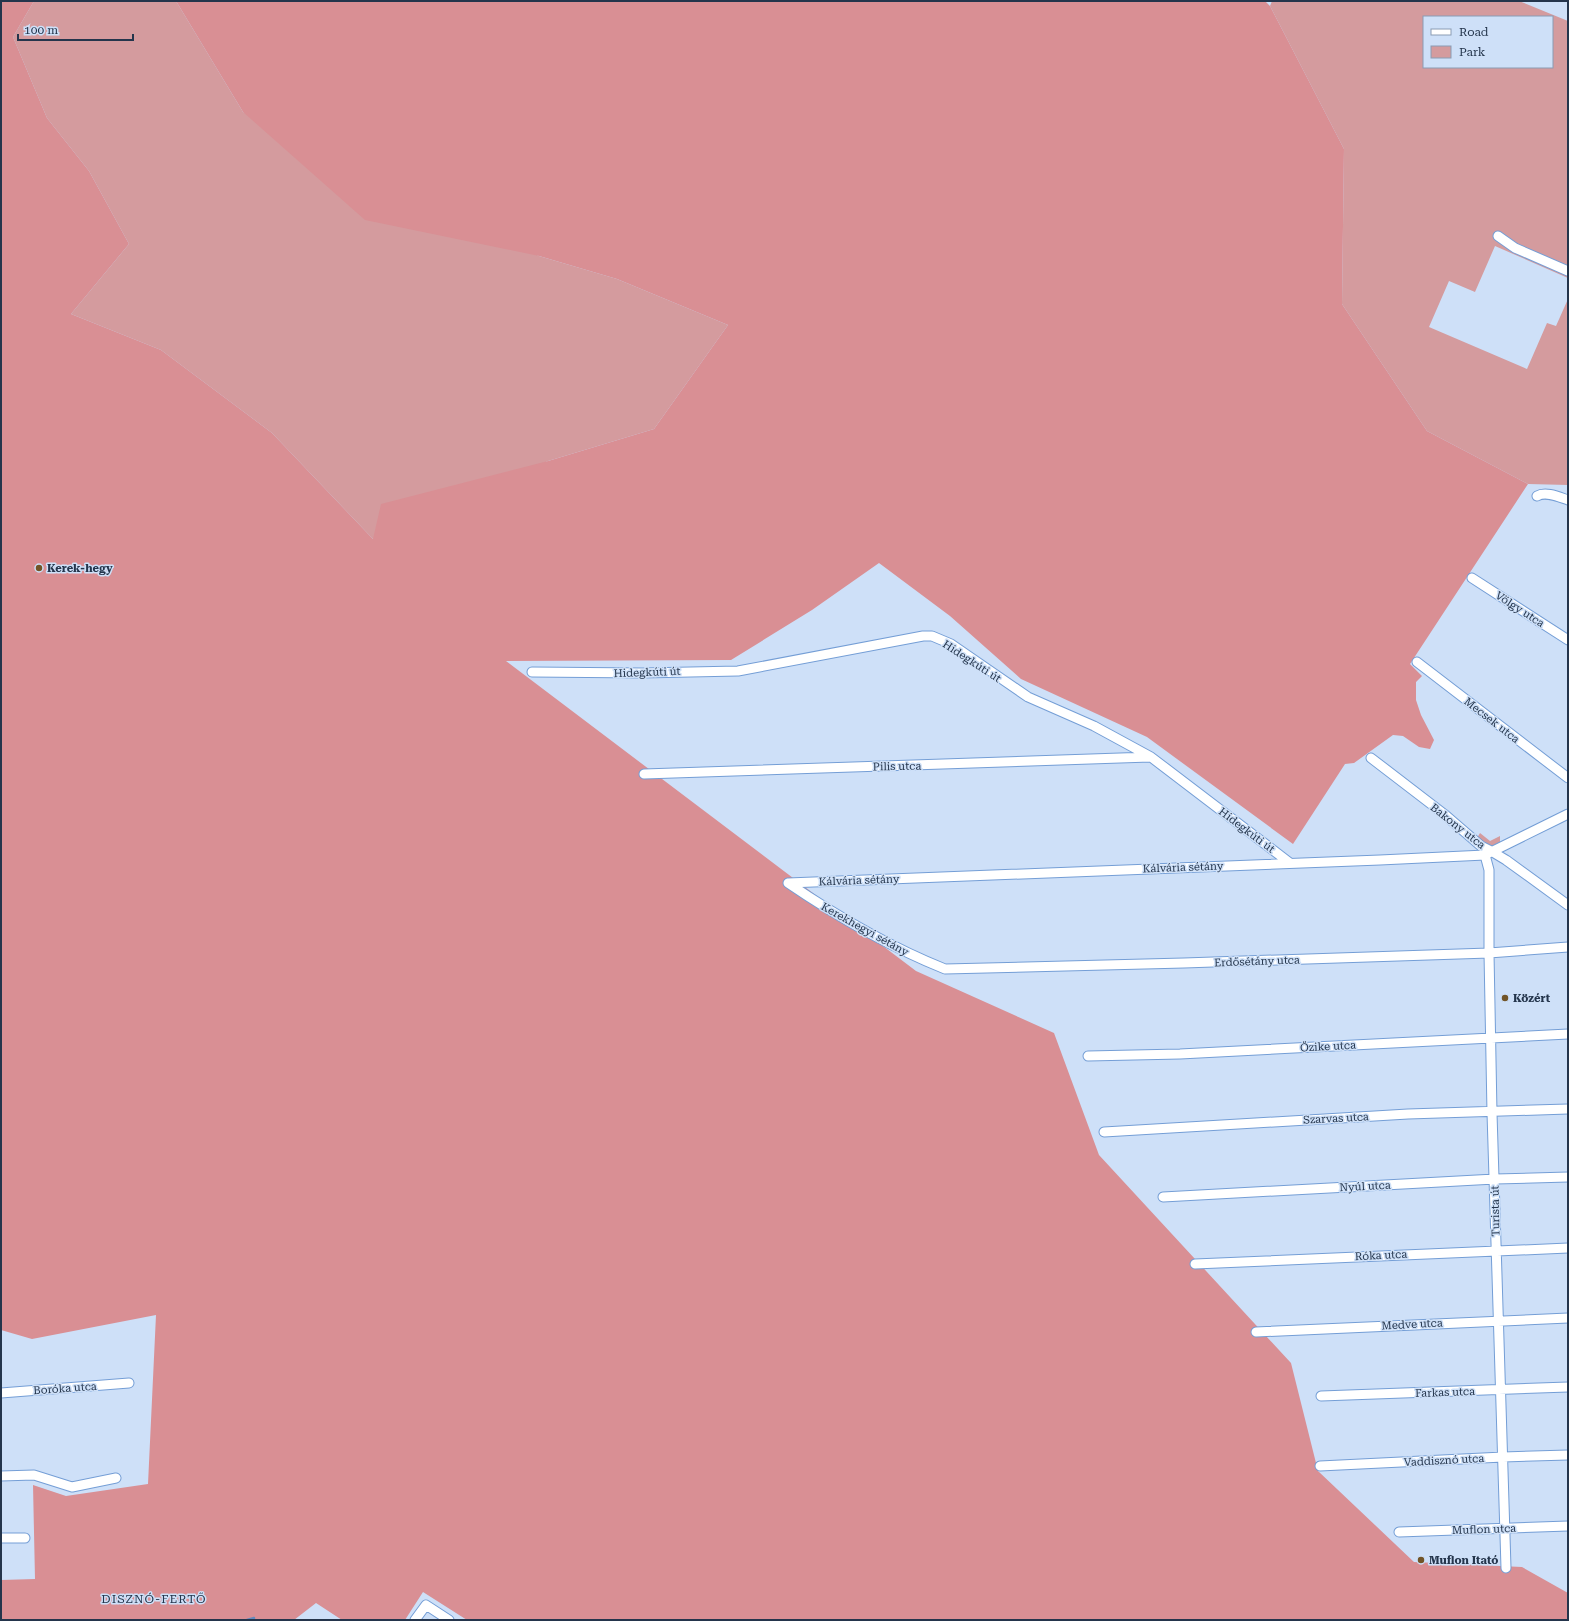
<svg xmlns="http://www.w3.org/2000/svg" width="1569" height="1621" viewBox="0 0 1569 1621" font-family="'Roboto Serif',serif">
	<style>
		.green { fill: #d49b9e; fill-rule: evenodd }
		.forest { fill: #d98f94 }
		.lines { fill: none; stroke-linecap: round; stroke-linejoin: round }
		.stream { stroke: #638abe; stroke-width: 2.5 }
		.minor-casing { stroke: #749ed6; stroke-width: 11 }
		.minor { stroke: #fff; stroke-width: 9 }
		.poi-dot { fill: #715427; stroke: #cee0f8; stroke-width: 1.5 }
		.labels { text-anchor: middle; stroke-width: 3; stroke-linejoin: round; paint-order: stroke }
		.poi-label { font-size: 11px; font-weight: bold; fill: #24354c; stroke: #cee0f8; text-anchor: start }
		.street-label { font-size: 11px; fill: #24354c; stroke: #cee0f8 }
		.neighbourhood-label { font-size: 12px; letter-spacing: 1px; fill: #24354c; stroke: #cee0f8 }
	</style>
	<rect width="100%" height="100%" fill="#cee0f8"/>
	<path class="green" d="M 34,1 L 176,1 L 243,112 L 539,256 L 617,279 L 728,325 L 654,429 L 548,461 L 373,539 L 272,433 L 161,350 L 71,314 L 129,244 L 89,171 L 47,118 L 13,37 Z
		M 1272,1 L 1519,1 L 1568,21 L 1568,278 L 1495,246 L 1475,292 L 1449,281 L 1429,327 L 1527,369 L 1547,323 L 1556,326 L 1568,299 L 1568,485 L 1528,484 L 1427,431 L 1342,304 L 1344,149 L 1270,6 ZM 1424,17 L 1552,17 L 1552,67 L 1424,67 Z
		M 1480,833 L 1490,841 L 1500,836 L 1500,842 L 1490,847 L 1477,838 Z"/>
	<path class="forest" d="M 1,1 L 34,1 L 13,37 L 47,118 L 89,171 L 129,244 L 71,314 L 161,350 L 272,433 L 373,539 L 381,504 L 548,461 L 654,429 L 728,325 L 617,279 L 539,256 L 365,220 L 243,112 L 176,1 L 1265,1 L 1270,6 L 1344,149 L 1342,304 L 1427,431 L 1528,484 L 1410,664 L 1422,676 L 1416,682 L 1416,700 L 1421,715 L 1434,740 L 1430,749 L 1419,747 L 1403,736 L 1393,735 L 1354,763 L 1345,764 L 1293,844 L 1147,737 L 1021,679 L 950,616 L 879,563 L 812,610 L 731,660 L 506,661 L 916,971 L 1054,1033 L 1099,1155 L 1291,1363 L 1318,1471 L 1414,1562 L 1522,1567 L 1568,1593 L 1568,1620 L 467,1620 L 423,1592 L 405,1620 L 342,1620 L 316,1603 L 294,1620 L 1,1620 L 1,1580 L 35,1579 L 33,1485 L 66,1496 L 148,1484 L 156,1315 L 32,1339 L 1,1330 Z"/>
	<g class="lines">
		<path class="stream" d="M 247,1620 L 254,1618"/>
		<g class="minor-casing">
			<path id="minor" d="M 1498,236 L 1515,248 L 1568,271
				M 1537,496 C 1546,491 1559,497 1568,500
				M 1472,578 L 1568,640
				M 1417,662 L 1568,778
				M 532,672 L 643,673 L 738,671 L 923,636 L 932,636 L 951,644 L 1028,697 L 1094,726 L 1151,757 L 1290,863
				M 1371,758 L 1444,814 L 1481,846 L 1491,851 L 1506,860 L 1568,905
				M 644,774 L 1150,757
				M 1485,855 L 1489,870 L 1489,953 L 1492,1113 L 1506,1568
				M 788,883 C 838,917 890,947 945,969 L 1184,963 L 1489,953 L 1568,947
				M 788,883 L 1380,860 L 1485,855 L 1568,814
				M 1088,1056 L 1180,1054 L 1568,1034
				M 1104,1132 L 1408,1114 L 1568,1109
				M 1163,1197 L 1495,1179 L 1568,1177
				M 1195,1264 L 1568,1248
				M 1256,1332 L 1568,1318
				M 1,1393 L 129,1383
				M 1321,1396 L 1568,1387
				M 1320,1466 L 1503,1457 L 1568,1455
				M 1,1476 L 34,1475 L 72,1487 L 116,1478
				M 1399,1532 L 1568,1526
				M 1,1538 L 25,1538
				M 415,1620 L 426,1605 L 449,1620"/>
		</g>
		<use href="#minor" class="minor"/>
	</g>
	<g class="poi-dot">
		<circle cx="39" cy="568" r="4"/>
		<circle cx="1505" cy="998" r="4"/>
		<circle cx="1421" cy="1560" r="4"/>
	</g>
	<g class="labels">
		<g class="poi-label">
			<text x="47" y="572">Kerek-hegy</text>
			<text x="1513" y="1002">Közért</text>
			<text x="1429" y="1564">Muflon Itató</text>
		</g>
		<g class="street-label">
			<text transform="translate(1520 609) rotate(33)" y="4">Völgy utca</text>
			<text transform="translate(972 661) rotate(33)" y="4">Hidegkúti út</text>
			<text transform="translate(647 672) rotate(-2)" y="4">Hidegkúti út</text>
			<text transform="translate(1492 720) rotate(38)" y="4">Mecsek utca</text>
			<text transform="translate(897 766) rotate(-1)" y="4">Pilis utca</text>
			<text transform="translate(1458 826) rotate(38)" y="4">Bakony utca</text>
			<text transform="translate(1247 830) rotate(37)" y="4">Hidegkúti út</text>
			<text transform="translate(1183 867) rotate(-2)" y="4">Kálvária sétány</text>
			<text transform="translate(859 880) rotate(-2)" y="4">Kálvária sétány</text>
			<text transform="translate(865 929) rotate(29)" y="4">Kerekhegyi sétány</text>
			<text transform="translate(1257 961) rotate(-2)" y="4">Erdősétány utca</text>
			<text transform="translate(1328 1046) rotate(-3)" y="4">Őzike utca</text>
			<text transform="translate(1336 1118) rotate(-3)" y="4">Szarvas utca</text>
			<text transform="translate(1365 1186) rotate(-3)" y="4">Nyúl utca</text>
			<text transform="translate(1495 1211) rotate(-91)" y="4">Turista út</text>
			<text transform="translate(1381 1255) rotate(-3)" y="4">Róka utca</text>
			<text transform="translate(1412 1324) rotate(-3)" y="4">Medve utca</text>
			<text transform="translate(65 1388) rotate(-4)" y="4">Boróka utca</text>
			<text transform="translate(1445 1392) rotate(-2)" y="4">Farkas utca</text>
			<text transform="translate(1444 1460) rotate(-3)" y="4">Vaddisznó utca</text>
			<text transform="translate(1484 1529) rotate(-2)" y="4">Muflon utca</text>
		</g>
		<g class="neighbourhood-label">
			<text x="154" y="1603">DISZNÓ-FERTŐ</text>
		</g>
	</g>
	<rect width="1569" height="1621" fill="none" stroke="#24354c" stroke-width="4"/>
	<rect x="1423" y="16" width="130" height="52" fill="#cee0f8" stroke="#8a9cb3"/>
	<rect x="1431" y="29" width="20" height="6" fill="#ffffff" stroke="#8a9cb3"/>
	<text x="1459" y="36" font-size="12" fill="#24354c">Road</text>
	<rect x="1431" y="46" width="20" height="12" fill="#d49b9e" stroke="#8a9cb3"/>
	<text x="1459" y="56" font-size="12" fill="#24354c">Park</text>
	<path d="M18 34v6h115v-6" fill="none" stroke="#24354c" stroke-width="2"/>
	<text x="24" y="34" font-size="12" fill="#24354c" stroke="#cee0f8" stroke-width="3" paint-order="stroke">100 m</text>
</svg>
